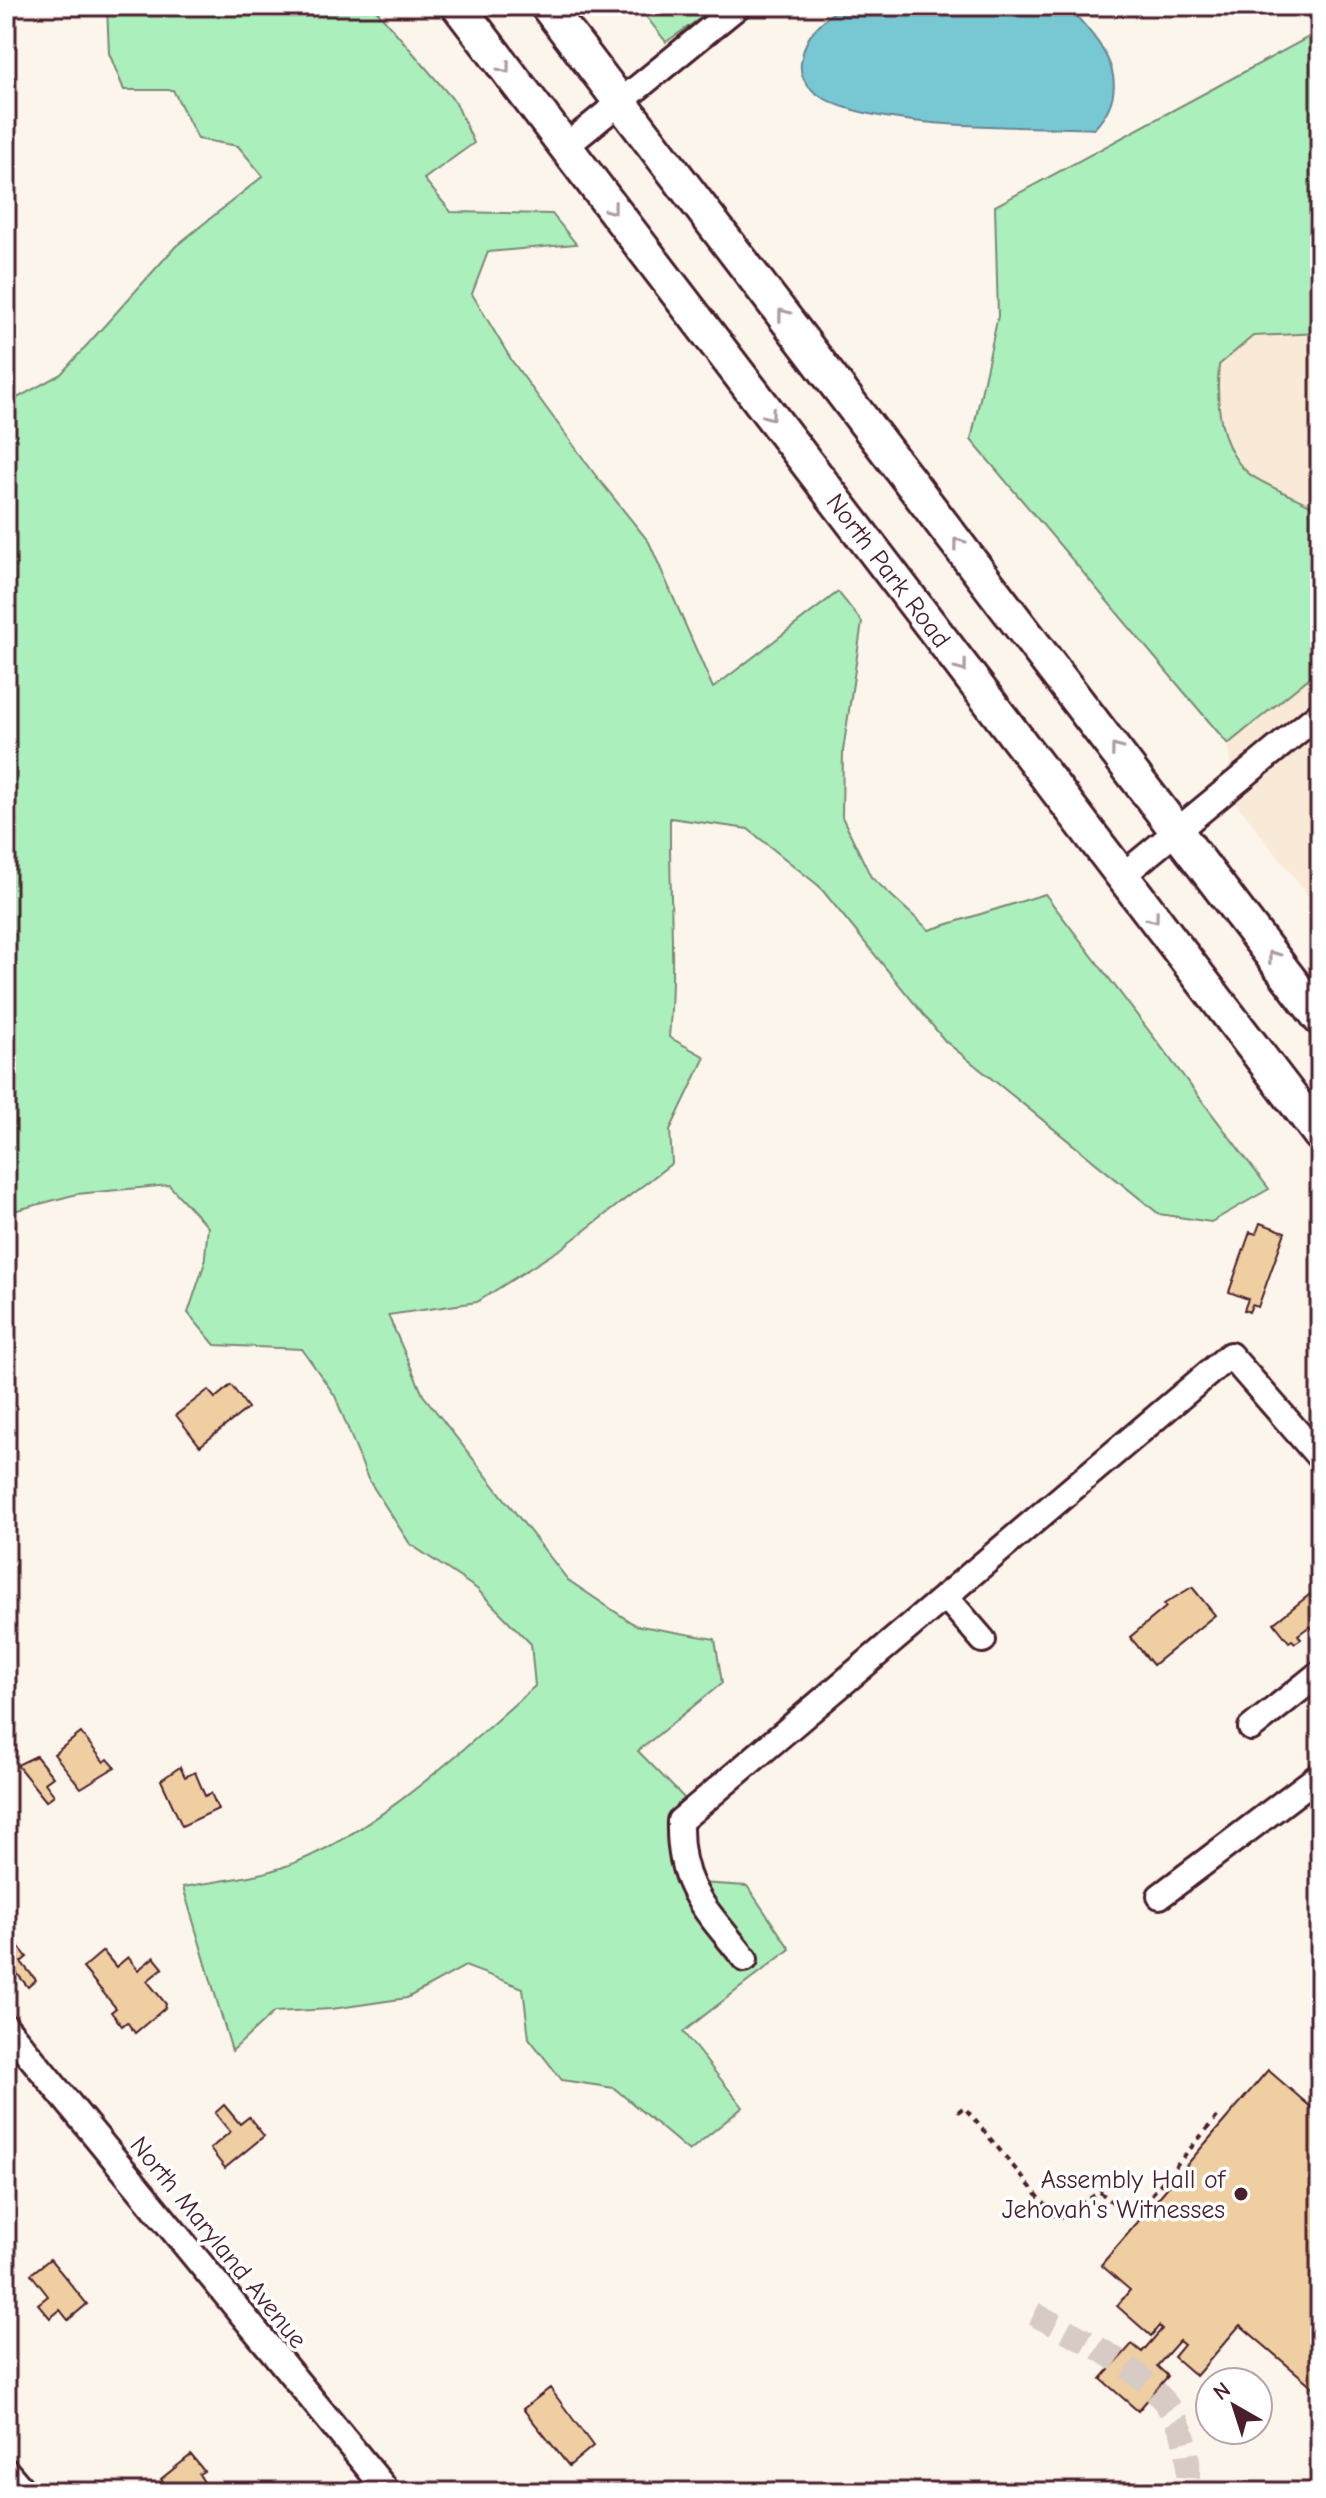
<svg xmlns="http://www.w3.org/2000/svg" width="1326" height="2498" viewBox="0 0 1326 2498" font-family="'Comic Neue',sans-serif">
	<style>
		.built { fill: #f8ead6 }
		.green { fill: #abf0bc; stroke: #7a8874; stroke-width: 2 }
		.water { fill: #78c8d3; stroke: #668490; stroke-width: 2 }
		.building { fill: #efcfa1; stroke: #4a1f2b; stroke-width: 2 }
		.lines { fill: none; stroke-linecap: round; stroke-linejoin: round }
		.minor-tunnel { stroke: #d8cac5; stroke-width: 24; stroke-dasharray: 24 12; stroke-linecap: butt }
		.minor-casing { stroke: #4a1f2b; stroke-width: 30 }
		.major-casing { stroke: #4a1f2b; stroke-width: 38 }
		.path { stroke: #4a1f2b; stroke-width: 4; stroke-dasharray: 6 6; stroke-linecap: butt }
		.minor { stroke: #fff; stroke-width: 24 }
		.major { stroke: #fff; stroke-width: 32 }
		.oneway { stroke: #ae9aa0 }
		.poi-dot { fill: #4a1f2b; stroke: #fff; stroke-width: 3 }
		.labels { text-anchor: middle; stroke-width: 7; stroke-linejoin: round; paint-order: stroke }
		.street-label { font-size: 26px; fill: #4a1f2b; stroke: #fff }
		.poi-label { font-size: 26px; fill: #4a1f2b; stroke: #fff; text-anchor: end }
	</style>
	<rect width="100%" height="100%" fill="#fcf5ec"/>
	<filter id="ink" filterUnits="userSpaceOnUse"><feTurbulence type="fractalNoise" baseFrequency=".0125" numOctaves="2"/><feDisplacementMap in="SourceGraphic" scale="16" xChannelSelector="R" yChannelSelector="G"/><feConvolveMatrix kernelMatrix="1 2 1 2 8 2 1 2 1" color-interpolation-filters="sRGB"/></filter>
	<g filter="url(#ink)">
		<path class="built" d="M 1286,332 L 1320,333 L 1320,510 L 1247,473 L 1229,444 L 1216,409 L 1219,365 L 1253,336 Z
			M 1320,669 L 1320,911 L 1234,800 L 1228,744 Z"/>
		<path class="green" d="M 107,6 L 373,6 L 456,103 L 474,143 L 424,179 L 451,212 L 552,214 L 576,244 L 488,252 L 472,294 L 512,361 L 596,476 L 649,542 L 713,688 L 838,592 L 862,622 L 843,751 L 842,817 L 871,877 L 929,930 L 1045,894 L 1269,1189 L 1211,1222 L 1159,1214 L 945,1041 L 819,886 L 748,829 L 670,818 C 669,891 676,964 669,1037 L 705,1057 L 670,1130 L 672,1163 L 562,1248 L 477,1302 L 388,1315 L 423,1395 L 568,1580 L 635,1625 L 715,1639 L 722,1683 L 638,1751 L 695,1809 L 685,1882 L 747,1886 L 790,1949 L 683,2032 L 743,2107 L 689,2151 L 614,2088 L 562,2080 L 529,2038 L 523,1988 L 465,1966 L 407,1998 L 332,2009 L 274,2012 L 232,2051 L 183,1887 C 211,1882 240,1879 267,1872 C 360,1848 464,1749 535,1686 L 531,1644 L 477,1589 L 410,1544 L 368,1479 L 335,1396 L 302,1349 L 215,1345 L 188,1313 L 204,1265 L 208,1227 L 169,1185 L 77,1194 L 6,1213 L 6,404 L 61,374 L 176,246 L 263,176 L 238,146 L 198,139 L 173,90 L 124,90 L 109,53 Z
			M 638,6 L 718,6 L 666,42 Z
			M 1320,31 L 1320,333 L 1253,336 L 1219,365 C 1216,401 1218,445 1247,472 C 1258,483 1303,500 1320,510 L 1320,669 L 1228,744 L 971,440 L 998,316 L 995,206 Z"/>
		<path class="water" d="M 842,6 L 1067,6 C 1102,43 1137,83 1094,129 C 1045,124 793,138 801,63 C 804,35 820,22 842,6 Z"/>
		<path class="building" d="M 1260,1223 L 1285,1232 L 1258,1307 L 1252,1305 L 1249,1312 L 1244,1310 L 1248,1299 L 1229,1292 L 1250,1232 L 1256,1234 Z
			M 231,1385 L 248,1408 L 200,1446 L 176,1415 L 208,1390 L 215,1398 Z
			M 1192,1587 L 1215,1615 L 1153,1665 L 1130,1637 L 1166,1607 L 1164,1604 Z
			M 1319,1587 L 1320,1629 L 1316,1633 L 1310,1626 L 1298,1635 L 1301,1639 L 1295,1643 L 1292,1640 L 1289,1642 L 1274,1623 Z
			M 81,1733 L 104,1762 L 108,1759 L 115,1767 L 81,1788 L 54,1754 Z
			M 36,1756 L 53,1777 L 45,1783 L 54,1795 L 46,1801 L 17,1765 Z
			M 180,1767 L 185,1777 L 195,1772 L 205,1796 L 211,1793 L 218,1809 L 182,1826 L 161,1780 Z
			M 13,1939 L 27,1957 L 21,1962 L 36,1980 L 28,1987 L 6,1960 L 6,1945 Z
			M 103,1951 L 116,1967 L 128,1957 L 138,1970 L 154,1957 L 163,1968 L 147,1981 L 166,2004 L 165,2008 L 135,2033 L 127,2022 L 122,2026 L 111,2012 L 116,2008 L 83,1968 Z
			M 1268,2070 L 1320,2115 L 1320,2393 L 1240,2325 L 1196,2376 L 1174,2357 L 1184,2345 L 1179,2341 L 1157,2366 L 1168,2376 L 1138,2411 L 1101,2379 L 1132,2344 L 1142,2352 L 1162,2329 L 1159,2326 L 1151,2336 L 1117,2306 L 1130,2290 L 1101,2265 Z
			M 224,2105 L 240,2124 L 249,2117 L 264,2136 L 225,2168 L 210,2149 L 230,2132 L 215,2113 Z
			M 50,2259 L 87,2304 L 68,2320 L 60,2310 L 50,2318 L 38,2304 L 48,2296 L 31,2274 Z
			M 550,2388 L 593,2446 L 569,2466 L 523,2409 Z
			M 191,2455 L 204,2471 L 199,2474 L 210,2492 L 172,2492 L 161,2479 Z"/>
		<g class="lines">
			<path class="minor-tunnel" d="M 1034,2314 C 1105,2351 1205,2394 1186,2492"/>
			<g class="minor-casing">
				<path id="minor" d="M 565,147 L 738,6
					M 1122,876 L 1320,713
					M 945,1596 L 983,1640
					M 1251,1728 L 1320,1673
					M 1160,1896 L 1320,1775
					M 745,1959 C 707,1910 678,1888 680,1821 L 1230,1355 L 1320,1458
					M 6,2027 L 388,2492
					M 6,2471 L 24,2492"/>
			</g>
			<g class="major-casing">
				<g id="major">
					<path id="s1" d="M 458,6 L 1320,1135"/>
					<path d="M 547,6 L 1320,1019"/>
				</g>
			</g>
			<path class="path" d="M 958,2112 L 964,2107 L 1057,2219 L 1100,2192 L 1132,2218 L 1216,2118 L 1222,2123"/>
			<use href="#minor" class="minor"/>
			<use href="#major" class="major"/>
		</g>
		<defs><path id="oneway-chevron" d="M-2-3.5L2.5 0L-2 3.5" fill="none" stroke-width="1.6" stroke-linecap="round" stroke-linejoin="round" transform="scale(2)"/></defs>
		<g class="oneway">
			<use href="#oneway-chevron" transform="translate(505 68) rotate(53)"/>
			<use href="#oneway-chevron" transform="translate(612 209) rotate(53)"/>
			<use href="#oneway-chevron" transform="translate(783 314) rotate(-127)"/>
			<use href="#oneway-chevron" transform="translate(770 415) rotate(53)"/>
			<use href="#oneway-chevron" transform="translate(958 543) rotate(-127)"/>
			<use href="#oneway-chevron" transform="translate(962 667) rotate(53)"/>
			<use href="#oneway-chevron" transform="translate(1116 749) rotate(-127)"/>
			<use href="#oneway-chevron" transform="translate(1154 918) rotate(53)"/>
			<use href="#oneway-chevron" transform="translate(1273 956) rotate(-127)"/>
		</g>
	</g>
	<circle class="poi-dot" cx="1241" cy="2194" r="8"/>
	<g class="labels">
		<g class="street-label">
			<text dy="9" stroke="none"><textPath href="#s1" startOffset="710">North Park Road</textPath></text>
			<text transform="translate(219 2242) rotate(51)" y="9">North Maryland Avenue</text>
		</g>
		<g class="poi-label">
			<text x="1225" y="2188">Assembly Hall of<tspan x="1225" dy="30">Jehovah's Witnesses</tspan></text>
		</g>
	</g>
	<rect width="1326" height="2498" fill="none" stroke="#fff" stroke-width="32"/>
	<rect x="16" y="16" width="1294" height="2466" fill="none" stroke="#4a1f2b" stroke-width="3" filter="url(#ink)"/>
	<g transform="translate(1234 2406) rotate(321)"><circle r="38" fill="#ffffff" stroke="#b7a5aa" stroke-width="2"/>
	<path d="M0-6L14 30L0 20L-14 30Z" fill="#4a1f2b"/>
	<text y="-12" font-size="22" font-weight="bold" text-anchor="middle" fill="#4a1f2b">N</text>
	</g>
</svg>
